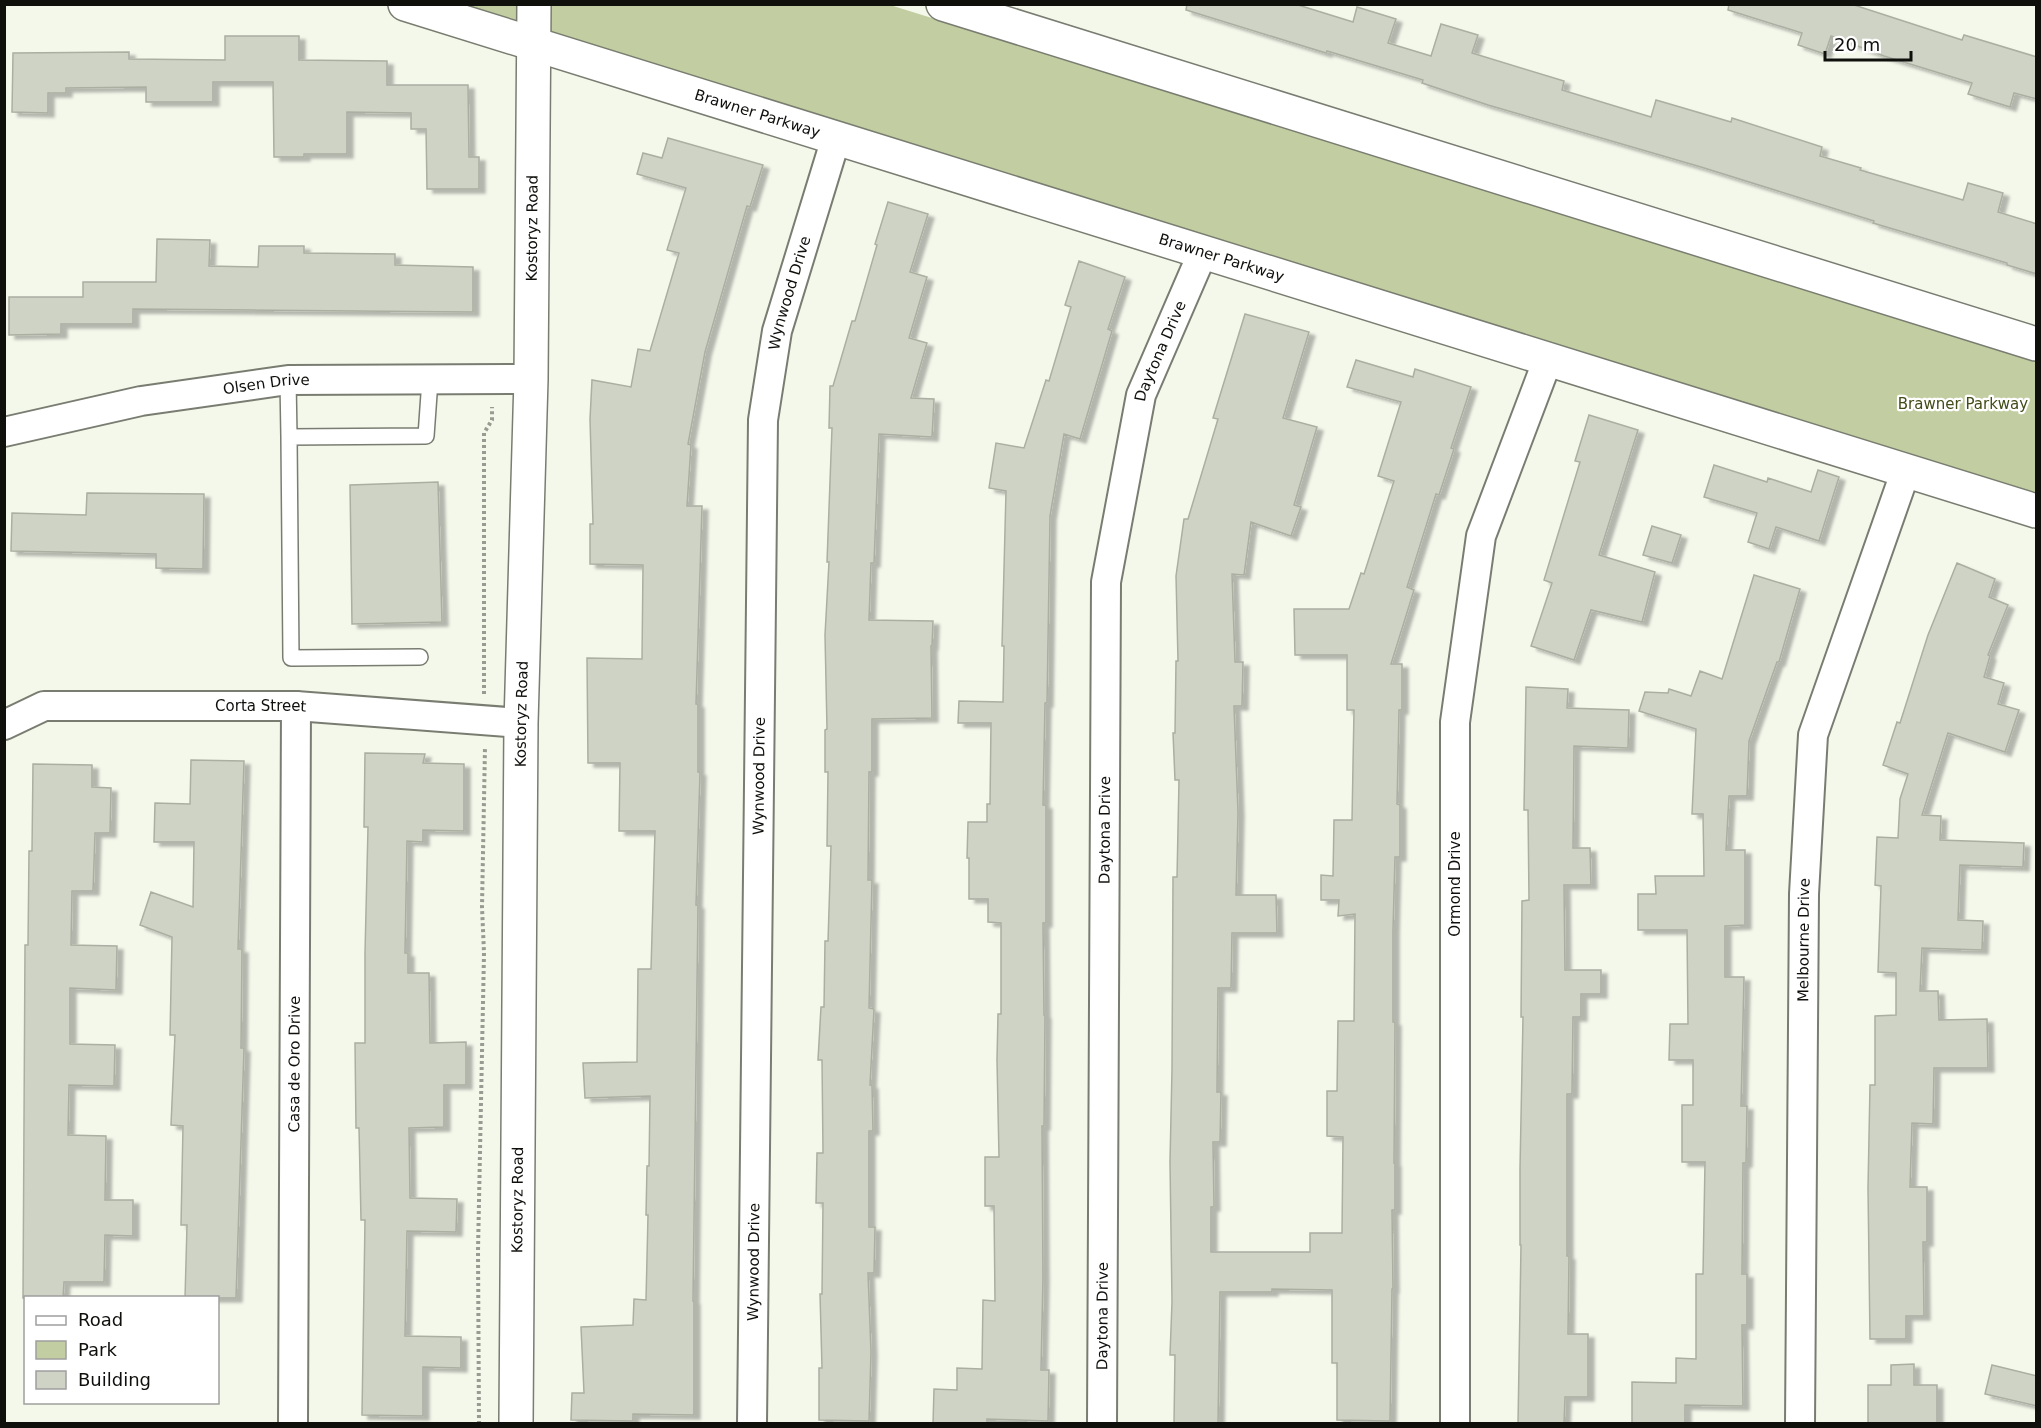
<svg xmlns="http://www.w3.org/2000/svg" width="2041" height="1428" viewBox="0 0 2041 1428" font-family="'DejaVu Sans',sans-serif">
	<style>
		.green { fill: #c2cea1 }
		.building { fill: #cfd3c6; stroke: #abafa2; stroke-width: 1.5; filter: url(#shadow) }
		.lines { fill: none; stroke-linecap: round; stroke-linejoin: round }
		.service-casing { stroke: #797d71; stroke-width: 18 }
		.minor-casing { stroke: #797d71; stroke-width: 32 }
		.tertiary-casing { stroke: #797d71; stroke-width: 36 }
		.secondary-casing { stroke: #797d71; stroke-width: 36 }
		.path { stroke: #989b92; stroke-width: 4; stroke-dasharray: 3 3; stroke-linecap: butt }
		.service { stroke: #fff; stroke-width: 15 }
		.minor { stroke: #fff; stroke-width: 28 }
		.tertiary { stroke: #fff; stroke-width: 33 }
		.secondary { stroke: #fff; stroke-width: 33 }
		.labels { text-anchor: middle; stroke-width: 4.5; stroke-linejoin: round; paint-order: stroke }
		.street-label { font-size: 15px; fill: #0f100c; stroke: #fff }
		.park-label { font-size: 15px; fill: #414c18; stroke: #fff }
	</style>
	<defs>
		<filter id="shadow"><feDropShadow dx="6" dy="4" stdDeviation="1.5" flood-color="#0004"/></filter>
	</defs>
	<rect width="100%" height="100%" fill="#f4f8eb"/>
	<path class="green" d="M 459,5 L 890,5 L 2036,360 L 2036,493 Z"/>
	<path class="building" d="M 1187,4 L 1295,4 L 1353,22 L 1357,7 L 1396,19 L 1388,43 L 1431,56 L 1441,24 L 1478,35 L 1472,53 L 1564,81 L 1562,90 L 1651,117 L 1656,100 L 1731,122 L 1732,118 L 1822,147 L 1820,156 L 1861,168 L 1860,170 L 1963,200 L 1968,183 L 2003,193 L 1998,212 L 2037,224 L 2037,274 L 2007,265 L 2007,263 L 1873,223 L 1874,221 L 1701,167 L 1488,105 L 1422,83 L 1423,80 L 1327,51 L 1326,53 L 1186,10 Z
		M 1729,4 L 1851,4 L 1962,40 L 1964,35 L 2037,57 L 2037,99 L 2014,93 L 2010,107 L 1968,94 L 1972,83 L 1884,56 L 1831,36 L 1825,54 L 1798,45 L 1802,33 L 1728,10 Z
		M 225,36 L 299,36 L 299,60 L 387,61 L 387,85 L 468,85 L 469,157 L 479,157 L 479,189 L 427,189 L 426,129 L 411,129 L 411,113 L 347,112 L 347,154 L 304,154 L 304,157 L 274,157 L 273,82 L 213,82 L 213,102 L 146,102 L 146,87 L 66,88 L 66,93 L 48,93 L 48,113 L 12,112 L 13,53 L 129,52 L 129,59 L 225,60 Z
		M 668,138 L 763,165 L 750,207 L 747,206 L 705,352 L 688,444 L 691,445 L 687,506 L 702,506 L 696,704 L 698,704 L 698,772 L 700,772 L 696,905 L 698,905 L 693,1301 L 694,1301 L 694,1415 L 633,1414 L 633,1421 L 571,1420 L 572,1393 L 584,1393 L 581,1327 L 633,1325 L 634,1299 L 646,1300 L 648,1215 L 646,1215 L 647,1166 L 649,1166 L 650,1096 L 585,1098 L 583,1063 L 637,1062 L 638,969 L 651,969 L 655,831 L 619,831 L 620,763 L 588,763 L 587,658 L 642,659 L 643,565 L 590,564 L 590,524 L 593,524 L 590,419 L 592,380 L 631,387 L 638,349 L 650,351 L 679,253 L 667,250 L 686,188 L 637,174 L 643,153 L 662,158 Z
		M 888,202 L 928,214 L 910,272 L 927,277 L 909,338 L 927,343 L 911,398 L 934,399 L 932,437 L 879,434 L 874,563 L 871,563 L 869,620 L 933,621 L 932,646 L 931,646 L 932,718 L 872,719 L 872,772 L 869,772 L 868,880 L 872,880 L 869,1008 L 874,1009 L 870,1085 L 872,1085 L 873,1131 L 869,1131 L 869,1227 L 875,1227 L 874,1273 L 868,1273 L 871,1352 L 869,1421 L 819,1420 L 819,1368 L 822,1368 L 820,1294 L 822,1294 L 823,1203 L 816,1203 L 817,1153 L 823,1153 L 822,1060 L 818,1060 L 821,1007 L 824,1007 L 825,941 L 828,941 L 831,846 L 827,846 L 828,772 L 825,772 L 825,730 L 827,729 L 825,635 L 829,562 L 827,562 L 832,428 L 829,428 L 830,386 L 833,386 L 852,321 L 855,321 L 877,245 L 875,244 Z
		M 157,239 L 210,240 L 209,266 L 258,267 L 259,246 L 304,246 L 304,253 L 395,254 L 395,265 L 473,267 L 473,312 L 133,309 L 133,324 L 61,324 L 61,334 L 9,335 L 9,297 L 83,297 L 83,282 L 156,282 Z
		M 1079,261 L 1125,277 L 1108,329 L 1112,331 L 1080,439 L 1064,434 L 1050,516 L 1047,703 L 1045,703 L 1043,805 L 1046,805 L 1046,923 L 1043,923 L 1044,1015 L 1045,1015 L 1044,1126 L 1042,1126 L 1043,1278 L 1041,1370 L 1049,1370 L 1048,1421 L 987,1419 L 987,1424 L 933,1424 L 934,1389 L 957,1390 L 957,1368 L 982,1369 L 983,1300 L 995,1301 L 994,1206 L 985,1206 L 985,1157 L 999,1157 L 997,1060 L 998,1014 L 1001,1014 L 1001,923 L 988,922 L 988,899 L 969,899 L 969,858 L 967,858 L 968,822 L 987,822 L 987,804 L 990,804 L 991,723 L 958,723 L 959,701 L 1003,702 L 1004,646 L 1002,646 L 1006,491 L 989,488 L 996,443 L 1024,448 L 1046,380 L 1049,381 L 1071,307 L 1065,305 Z
		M 1245,314 L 1309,332 L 1283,418 L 1317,427 L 1294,505 L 1301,507 L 1291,536 L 1251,522 L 1244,575 L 1232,574 L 1235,662 L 1243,662 L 1242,706 L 1234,706 L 1238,813 L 1236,895 L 1276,895 L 1277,933 L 1232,933 L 1231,988 L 1218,988 L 1217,1092 L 1221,1092 L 1220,1142 L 1213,1142 L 1214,1207 L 1211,1207 L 1211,1252 L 1310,1252 L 1310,1233 L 1342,1233 L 1343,1137 L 1327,1136 L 1327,1091 L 1337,1091 L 1338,1021 L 1354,1021 L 1355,914 L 1338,916 L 1339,900 L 1321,900 L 1321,875 L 1333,876 L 1334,820 L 1352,820 L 1354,710 L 1347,710 L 1347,655 L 1295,655 L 1294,609 L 1349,609 L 1361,573 L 1364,574 L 1394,481 L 1378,476 L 1401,402 L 1347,387 L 1356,360 L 1413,377 L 1415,369 L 1471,387 L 1451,448 L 1454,449 L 1439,495 L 1436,494 L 1407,587 L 1414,590 L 1391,664 L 1402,664 L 1402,710 L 1399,710 L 1397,804 L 1400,805 L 1400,857 L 1395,857 L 1393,930 L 1393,1022 L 1395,1022 L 1394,1163 L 1395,1163 L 1395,1210 L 1392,1210 L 1393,1289 L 1392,1289 L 1390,1421 L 1337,1420 L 1337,1363 L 1332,1363 L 1332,1290 L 1272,1289 L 1272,1292 L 1220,1292 L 1218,1424 L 1174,1424 L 1175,1355 L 1170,1355 L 1172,1302 L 1170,1162 L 1172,1069 L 1173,877 L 1177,877 L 1179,780 L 1175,780 L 1173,733 L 1175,733 L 1176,661 L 1178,661 L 1176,576 L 1184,519 L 1188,519 L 1218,419 L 1213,418 Z
		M 1589,415 L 1638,430 L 1599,555 L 1655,572 L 1642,622 L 1591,610 L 1574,660 L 1531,646 L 1552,583 L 1544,580 L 1580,462 L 1575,461 Z
		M 1714,465 L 1767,482 L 1768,478 L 1811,492 L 1818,470 L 1839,477 L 1819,541 L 1776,527 L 1769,549 L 1748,542 L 1757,513 L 1704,497 Z
		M 438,482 L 442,622 L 352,624 L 350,485 Z
		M 87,493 L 204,494 L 203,569 L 156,568 L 156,554 L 11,551 L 12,513 L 86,515 Z
		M 1652,526 L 1681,535 L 1672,563 L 1643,555 Z
		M 1957,563 L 1995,579 L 1989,597 L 2008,605 L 1988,655 L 1990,656 L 1984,677 L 2004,683 L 1998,704 L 2019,710 L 2005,752 L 1948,733 L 1922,815 L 1941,816 L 1940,840 L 2024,843 L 2023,867 L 1960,865 L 1958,920 L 1983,921 L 1982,950 L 1922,948 L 1920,991 L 1938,991 L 1939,1020 L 1987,1019 L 1988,1068 L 1934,1068 L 1933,1124 L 1912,1123 L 1910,1187 L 1927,1187 L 1927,1242 L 1923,1242 L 1924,1316 L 1906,1316 L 1906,1339 L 1870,1339 L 1868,1188 L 1870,1085 L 1875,1085 L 1875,1016 L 1896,1015 L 1896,973 L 1878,972 L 1881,886 L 1875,885 L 1877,837 L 1898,838 L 1900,799 L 1908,774 L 1883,765 L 1897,722 L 1900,723 L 1928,635 Z
		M 1754,575 L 1800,589 L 1779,662 L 1777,662 L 1749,741 L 1747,796 L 1729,796 L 1726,850 L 1745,850 L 1745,925 L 1725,926 L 1725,977 L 1744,977 L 1741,1106 L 1747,1106 L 1746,1163 L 1743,1163 L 1742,1274 L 1747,1274 L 1747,1325 L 1742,1325 L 1743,1406 L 1685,1405 L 1685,1424 L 1632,1424 L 1632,1382 L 1676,1383 L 1676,1358 L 1696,1359 L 1696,1274 L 1703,1274 L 1705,1162 L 1682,1162 L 1682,1105 L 1693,1105 L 1693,1060 L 1669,1060 L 1670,1024 L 1688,1024 L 1687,930 L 1638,930 L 1638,894 L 1656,894 L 1655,876 L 1704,876 L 1703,814 L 1692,814 L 1696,729 L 1639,711 L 1645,692 L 1668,693 L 1669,689 L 1691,696 L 1700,671 L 1722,679 Z
		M 1526,687 L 1568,689 L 1567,708 L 1629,710 L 1628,748 L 1574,746 L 1573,848 L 1590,848 L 1591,885 L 1564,885 L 1565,970 L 1601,970 L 1601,994 L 1581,994 L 1581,1017 L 1573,1017 L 1572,1094 L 1567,1094 L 1567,1256 L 1569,1256 L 1568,1334 L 1588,1334 L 1588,1397 L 1565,1397 L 1564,1424 L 1518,1424 L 1521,1245 L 1520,1245 L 1520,1168 L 1523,1017 L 1521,1017 L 1522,901 L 1529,900 L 1528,810 L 1524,810 Z
		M 365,753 L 425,754 L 423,763 L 464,764 L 464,831 L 423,830 L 423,842 L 407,841 L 405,953 L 408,953 L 408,973 L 429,973 L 430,1043 L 466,1042 L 466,1085 L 444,1085 L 444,1127 L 409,1128 L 410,1198 L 457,1199 L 456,1232 L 407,1231 L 405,1336 L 461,1337 L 461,1368 L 423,1367 L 423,1416 L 362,1415 L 365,1220 L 361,1220 L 359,1128 L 356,1128 L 355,1043 L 365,1043 L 365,953 L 368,827 L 364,827 Z
		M 191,760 L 244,761 L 238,949 L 242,949 L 241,1048 L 244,1048 L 236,1298 L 185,1298 L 187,1225 L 181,1225 L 183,1126 L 171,1125 L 175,1035 L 170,1035 L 172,937 L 140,925 L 151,892 L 193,907 L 194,842 L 154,842 L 155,803 L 190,804 Z
		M 33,764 L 92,765 L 92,787 L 111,788 L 110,833 L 95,833 L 93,891 L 72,891 L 71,945 L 117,946 L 116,990 L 70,988 L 70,1044 L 115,1045 L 114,1086 L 69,1085 L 68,1135 L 106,1136 L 105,1200 L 133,1200 L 133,1236 L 105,1235 L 104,1282 L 64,1282 L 63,1298 L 23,1298 L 25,945 L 28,945 L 29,851 L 32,851 Z
		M 1914,1364 L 1914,1385 L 1937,1385 L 1937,1424 L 1868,1424 L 1868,1385 L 1891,1385 L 1891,1365 Z
		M 1992,1365 L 2037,1376 L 2037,1406 L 1985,1394 Z"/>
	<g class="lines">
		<g class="service-casing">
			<path id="service" d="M 288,380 L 289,437
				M 420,657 L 291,658 L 289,437 L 426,436 L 430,380"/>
		</g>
		<g class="minor-casing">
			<g id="minor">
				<path id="s1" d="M 4,432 L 141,401 L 288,380 L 531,379"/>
				<path id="s2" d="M 4,725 L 44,706 L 296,706 L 521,723"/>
				<path id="s3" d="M 293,1424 L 296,706"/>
				<path id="s4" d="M 752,1424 L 763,420 L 777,331 L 836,138"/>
				<path id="s5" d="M 1102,1424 L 1106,582 L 1141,395 L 1203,252"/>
				<path d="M 1455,1424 L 1455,722 L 1481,536 L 1548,359"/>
				<path id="s6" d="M 1800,1424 L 1804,894 L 1813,735 L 1906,470"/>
			</g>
		</g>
		<g class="tertiary-casing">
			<g id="tertiary">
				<path id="s7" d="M 405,4 L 2036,511"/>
				<path d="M 943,4 L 2036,344"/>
			</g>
		</g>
		<g class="secondary-casing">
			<g id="secondary">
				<path id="s8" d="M 516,1424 L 521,723 L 531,379 L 534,4"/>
			</g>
		</g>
		<path class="path" d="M 484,694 L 484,433 L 492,420 L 492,407
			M 479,1424 L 478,1251 L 484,953 L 482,907 L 485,747"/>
		<use href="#service" class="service"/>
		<use href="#minor" class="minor"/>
		<use href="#tertiary" class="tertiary"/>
		<use href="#secondary" class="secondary"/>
	</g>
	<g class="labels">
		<g class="street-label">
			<text dy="5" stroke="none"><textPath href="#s7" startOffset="369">Brawner Parkway</textPath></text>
			<text dy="5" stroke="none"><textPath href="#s8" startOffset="1196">Kostoryz Road</textPath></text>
			<text dy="5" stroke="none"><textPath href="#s7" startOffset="855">Brawner Parkway</textPath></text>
			<text dy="5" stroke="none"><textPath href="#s4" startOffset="1134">Wynwood Drive</textPath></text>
			<text dy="5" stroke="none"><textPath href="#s5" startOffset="1080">Daytona Drive</textPath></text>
			<text dy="5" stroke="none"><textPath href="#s1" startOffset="267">Olsen Drive</textPath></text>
			<text dy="5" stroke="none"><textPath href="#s2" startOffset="261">Corta Street</textPath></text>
			<text dy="5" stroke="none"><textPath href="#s8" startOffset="710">Kostoryz Road</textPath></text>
			<text dy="5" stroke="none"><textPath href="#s4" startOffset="648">Wynwood Drive</textPath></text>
			<text dy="5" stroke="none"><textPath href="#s5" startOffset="594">Daytona Drive</textPath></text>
			<text transform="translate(1455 884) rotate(-90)" y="5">Ormond Drive</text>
			<text dy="5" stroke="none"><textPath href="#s6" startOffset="484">Melbourne Drive</textPath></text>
			<text dy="5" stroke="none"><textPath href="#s3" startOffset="360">Casa de Oro Drive</textPath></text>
			<text dy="5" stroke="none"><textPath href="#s8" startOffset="224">Kostoryz Road</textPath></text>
			<text dy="5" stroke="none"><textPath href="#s4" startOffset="162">Wynwood Drive</textPath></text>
			<text dy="5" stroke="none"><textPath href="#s5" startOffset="108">Daytona Drive</textPath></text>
		</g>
		<g class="park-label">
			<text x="1963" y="409">Brawner Parkway</text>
		</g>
	</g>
	<rect width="2041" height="1428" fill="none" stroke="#0f100c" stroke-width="12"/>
	<rect x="24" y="1296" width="195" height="108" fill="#ffffff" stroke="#9f9f9e" stroke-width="1.5"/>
	<rect x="36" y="1316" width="30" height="9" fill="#ffffff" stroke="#9f9f9e" stroke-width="1.5"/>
	<text x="78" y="1326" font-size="18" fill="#0f100c">Road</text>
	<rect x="36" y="1341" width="30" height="18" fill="#c2cea1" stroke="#9f9f9e" stroke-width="1.5"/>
	<text x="78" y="1356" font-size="18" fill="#0f100c">Park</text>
	<rect x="36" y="1371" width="30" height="18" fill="#cfd3c6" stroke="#9f9f9e" stroke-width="1.5"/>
	<text x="78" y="1386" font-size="18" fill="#0f100c">Building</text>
	<path d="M1825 51v9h86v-9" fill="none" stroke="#0f100c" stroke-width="3"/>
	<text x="1834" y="51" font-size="18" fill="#0f100c" stroke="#ffffff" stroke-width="4.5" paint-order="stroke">20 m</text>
</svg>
